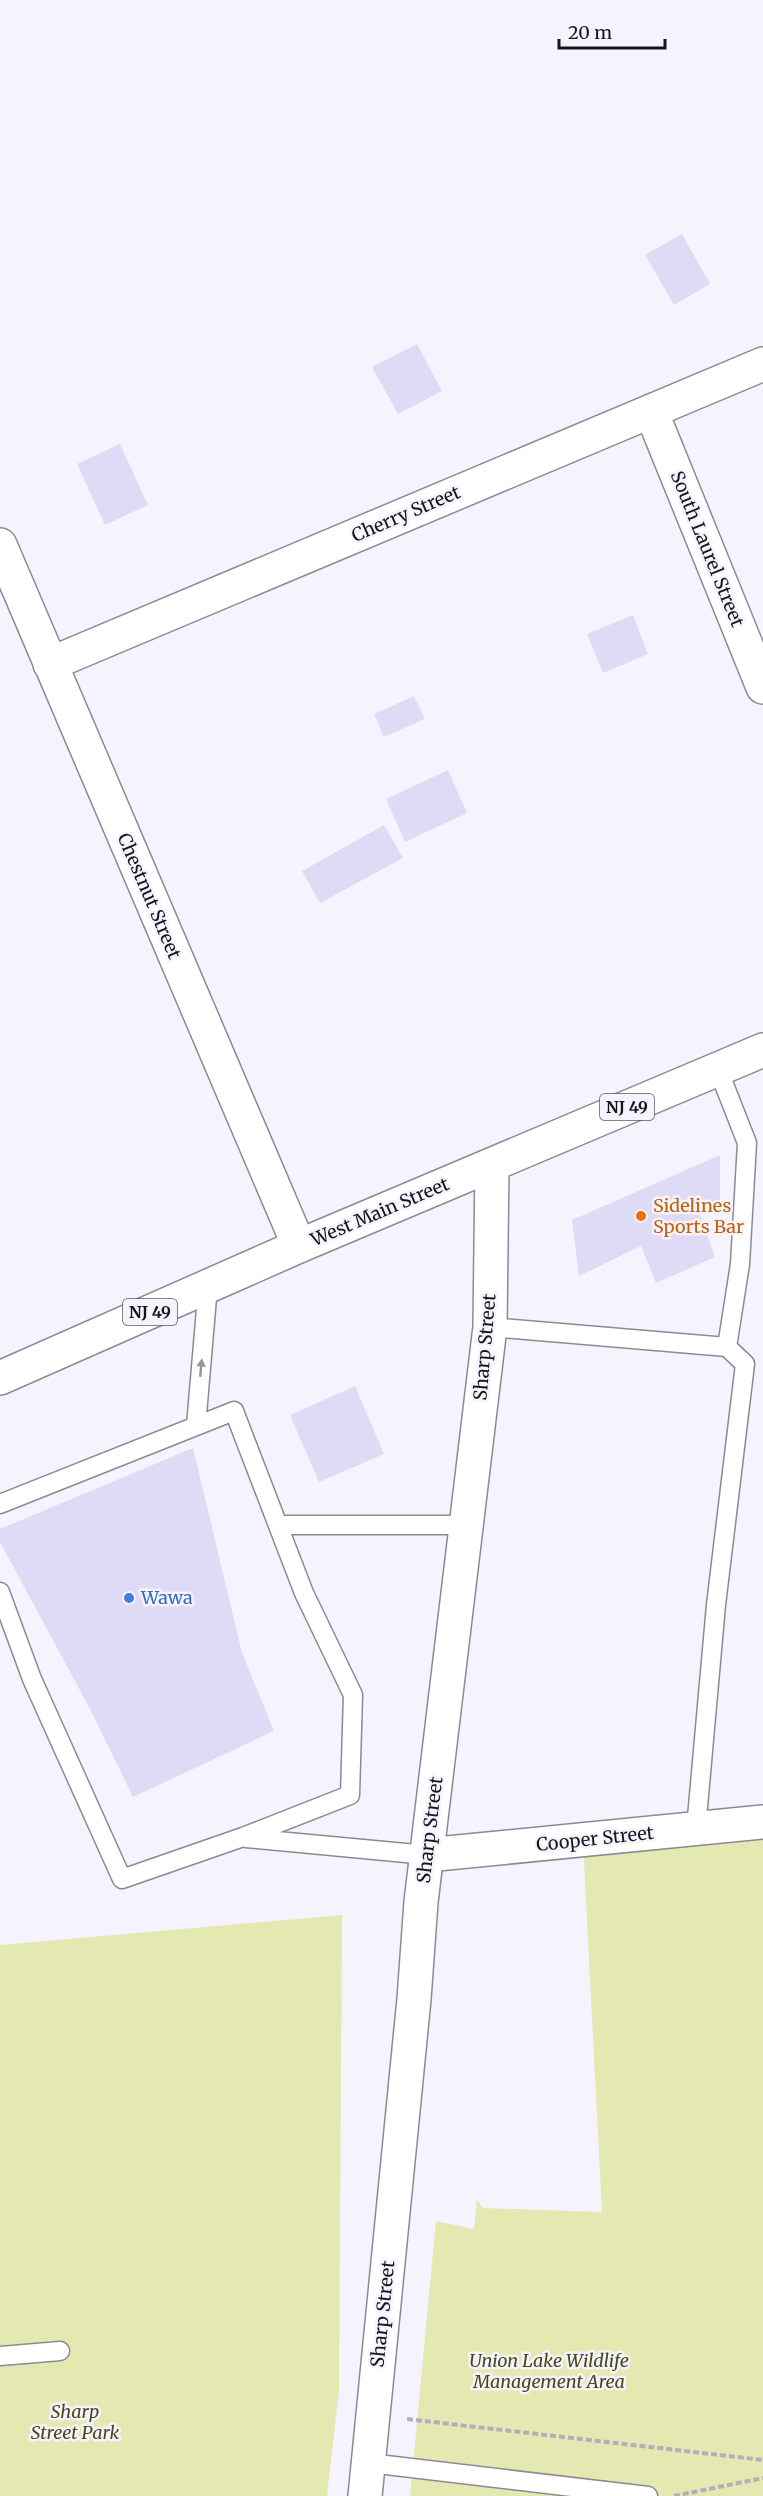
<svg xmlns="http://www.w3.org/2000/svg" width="763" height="2496" viewBox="0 0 763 2496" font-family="Merriweather,serif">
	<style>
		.green { fill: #e4e9b1 }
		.building { fill: #dfdbf6 }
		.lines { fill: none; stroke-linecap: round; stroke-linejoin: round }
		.lane-casing { stroke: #8b8a93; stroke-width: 21 }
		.street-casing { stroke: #8b8a93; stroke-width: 36 }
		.secondary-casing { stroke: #8b8a93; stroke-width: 36 }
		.highway-casing { stroke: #8b8a93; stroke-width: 36 }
		.path { stroke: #b1afb7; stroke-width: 4; stroke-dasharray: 6 3; stroke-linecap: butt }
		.lane { stroke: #fff; stroke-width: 18 }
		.street { stroke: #fff; stroke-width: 33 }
		.secondary { stroke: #fff; stroke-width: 33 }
		.highway { stroke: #fff; stroke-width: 33 }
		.oneway { fill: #969698 }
		.food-dot { fill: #e8710a; stroke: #f5f3fd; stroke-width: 2 }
		.shop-dot { fill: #3f7fe0; stroke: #f5f3fd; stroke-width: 2 }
		.labels { text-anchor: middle; stroke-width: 5; stroke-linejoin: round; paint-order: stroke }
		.shield { fill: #f5f3fd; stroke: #59585d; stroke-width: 1.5 }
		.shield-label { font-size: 16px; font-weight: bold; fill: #161619 }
		.street-label { font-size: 18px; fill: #161619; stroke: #f5f3fd }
		.food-label { font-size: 18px; fill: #c56008; stroke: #f5f3fd; text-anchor: start }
		.shop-label { font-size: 18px; fill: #366cbe; stroke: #f5f3fd; text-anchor: start }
		.park-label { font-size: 18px; font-style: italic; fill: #474916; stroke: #f5f3fd }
	</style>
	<rect width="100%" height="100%" fill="#f5f3fd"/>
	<path class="green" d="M 763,1808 L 763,2496 L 410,2496 L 436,2221 L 474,2229 L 477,2200 L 483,2208 L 602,2212 L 582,1823 Z
		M 342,1915 L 339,2390 L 327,2496 L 0,2496 L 0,1945 Z"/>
	<path class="building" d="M 682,234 L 710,284 L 674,305 L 645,255 Z
		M 417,344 L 442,391 L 398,414 L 372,367 Z
		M 120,444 L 148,505 L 105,525 L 77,464 Z
		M 633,615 L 648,654 L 603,673 L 587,634 Z
		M 414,696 L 425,719 L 384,737 L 374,714 Z
		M 448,770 L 467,813 L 405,842 L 386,799 Z
		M 384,825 L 403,858 L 320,903 L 302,871 Z
		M 720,1155 L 720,1206 L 699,1212 L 715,1257 L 656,1283 L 641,1246 L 579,1276 L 572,1220 Z
		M 355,1386 L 384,1454 L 319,1482 L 290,1415 Z
		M 193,1448 L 242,1653 L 274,1731 L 133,1797 L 90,1709 L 0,1542 L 0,1529 Z"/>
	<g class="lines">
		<g class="lane-casing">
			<path id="lane" d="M 490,1327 L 727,1347
				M 196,1426 L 208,1286
				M 0,1504 L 234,1411 L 304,1593 L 353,1695 L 350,1795 L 243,1837 L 122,1879 L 32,1679 L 0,1592
				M 278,1525 L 466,1525
				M 696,1829 L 716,1605 L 745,1364 L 727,1347 L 740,1264 L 747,1143 L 718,1069
				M 246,1838 L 427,1855
				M 0,2356 L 60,2351
				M 369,2463 L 648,2496"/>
		</g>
		<g class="street-casing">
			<path id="street" d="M 651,411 L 763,687
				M 0,545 L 299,1246
				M 50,664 L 763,364
				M 427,1855 L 763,1822"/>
		</g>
		<g class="secondary-casing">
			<path id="secondary" d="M 365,2496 L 414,1999 L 421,1902 L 490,1327 L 492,1165"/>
		</g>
		<g class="highway-casing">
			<path id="highway" d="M 0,1378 L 299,1246 L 763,1050"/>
		</g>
		<path class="path" d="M 407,2419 L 763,2460
			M 674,2496 L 763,2478"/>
		<use href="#lane" class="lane"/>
		<use href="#street" class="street"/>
		<use href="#secondary" class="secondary"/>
		<use href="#highway" class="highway"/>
	</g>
	<defs><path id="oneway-solid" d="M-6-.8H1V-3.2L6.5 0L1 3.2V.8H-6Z" transform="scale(1.5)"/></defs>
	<use class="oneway" href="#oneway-solid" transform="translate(201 1368) rotate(-85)"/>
	<circle class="food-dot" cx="641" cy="1216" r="6"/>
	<circle class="shop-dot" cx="129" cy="1598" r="6"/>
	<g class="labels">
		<g class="shield">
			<rect x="600" y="1094" width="54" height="26" rx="4.5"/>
			<rect x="123" y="1299" width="54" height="26" rx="4.5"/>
		</g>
		<g class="shield-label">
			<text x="627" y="1113">NJ 49</text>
			<text x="150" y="1318">NJ 49</text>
		</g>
		<g class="street-label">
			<text transform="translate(406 514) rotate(-23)" y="6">Cherry Street</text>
			<text transform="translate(707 549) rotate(68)" y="6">South Laurel Street</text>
			<text transform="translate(149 896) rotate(67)" y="6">Chestnut Street</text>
			<text transform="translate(380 1212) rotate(-23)" y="6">West Main Street</text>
			<text transform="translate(485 1347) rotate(-85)" y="6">Sharp Street</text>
			<text transform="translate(430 1830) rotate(-83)" y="6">Sharp Street</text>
			<text transform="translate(595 1839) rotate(-6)" y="6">Cooper Street</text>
			<text transform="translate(383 2314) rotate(-84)" y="6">Sharp Street</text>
		</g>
		<g class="food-label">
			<text x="653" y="1212">Sidelines<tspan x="653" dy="21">Sports Bar</tspan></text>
		</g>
		<g class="shop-label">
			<text x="141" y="1604">Wawa</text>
		</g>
		<g class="park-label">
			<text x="549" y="2367">Union Lake Wildlife<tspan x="549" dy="21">Management Area</tspan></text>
			<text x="75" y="2418">Sharp<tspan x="75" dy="21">Street Park</tspan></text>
		</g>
	</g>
	<path d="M559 39v9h106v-9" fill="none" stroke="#161619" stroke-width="3"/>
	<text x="568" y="39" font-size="18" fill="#161619" stroke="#f5f3fd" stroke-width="4.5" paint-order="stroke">20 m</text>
</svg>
